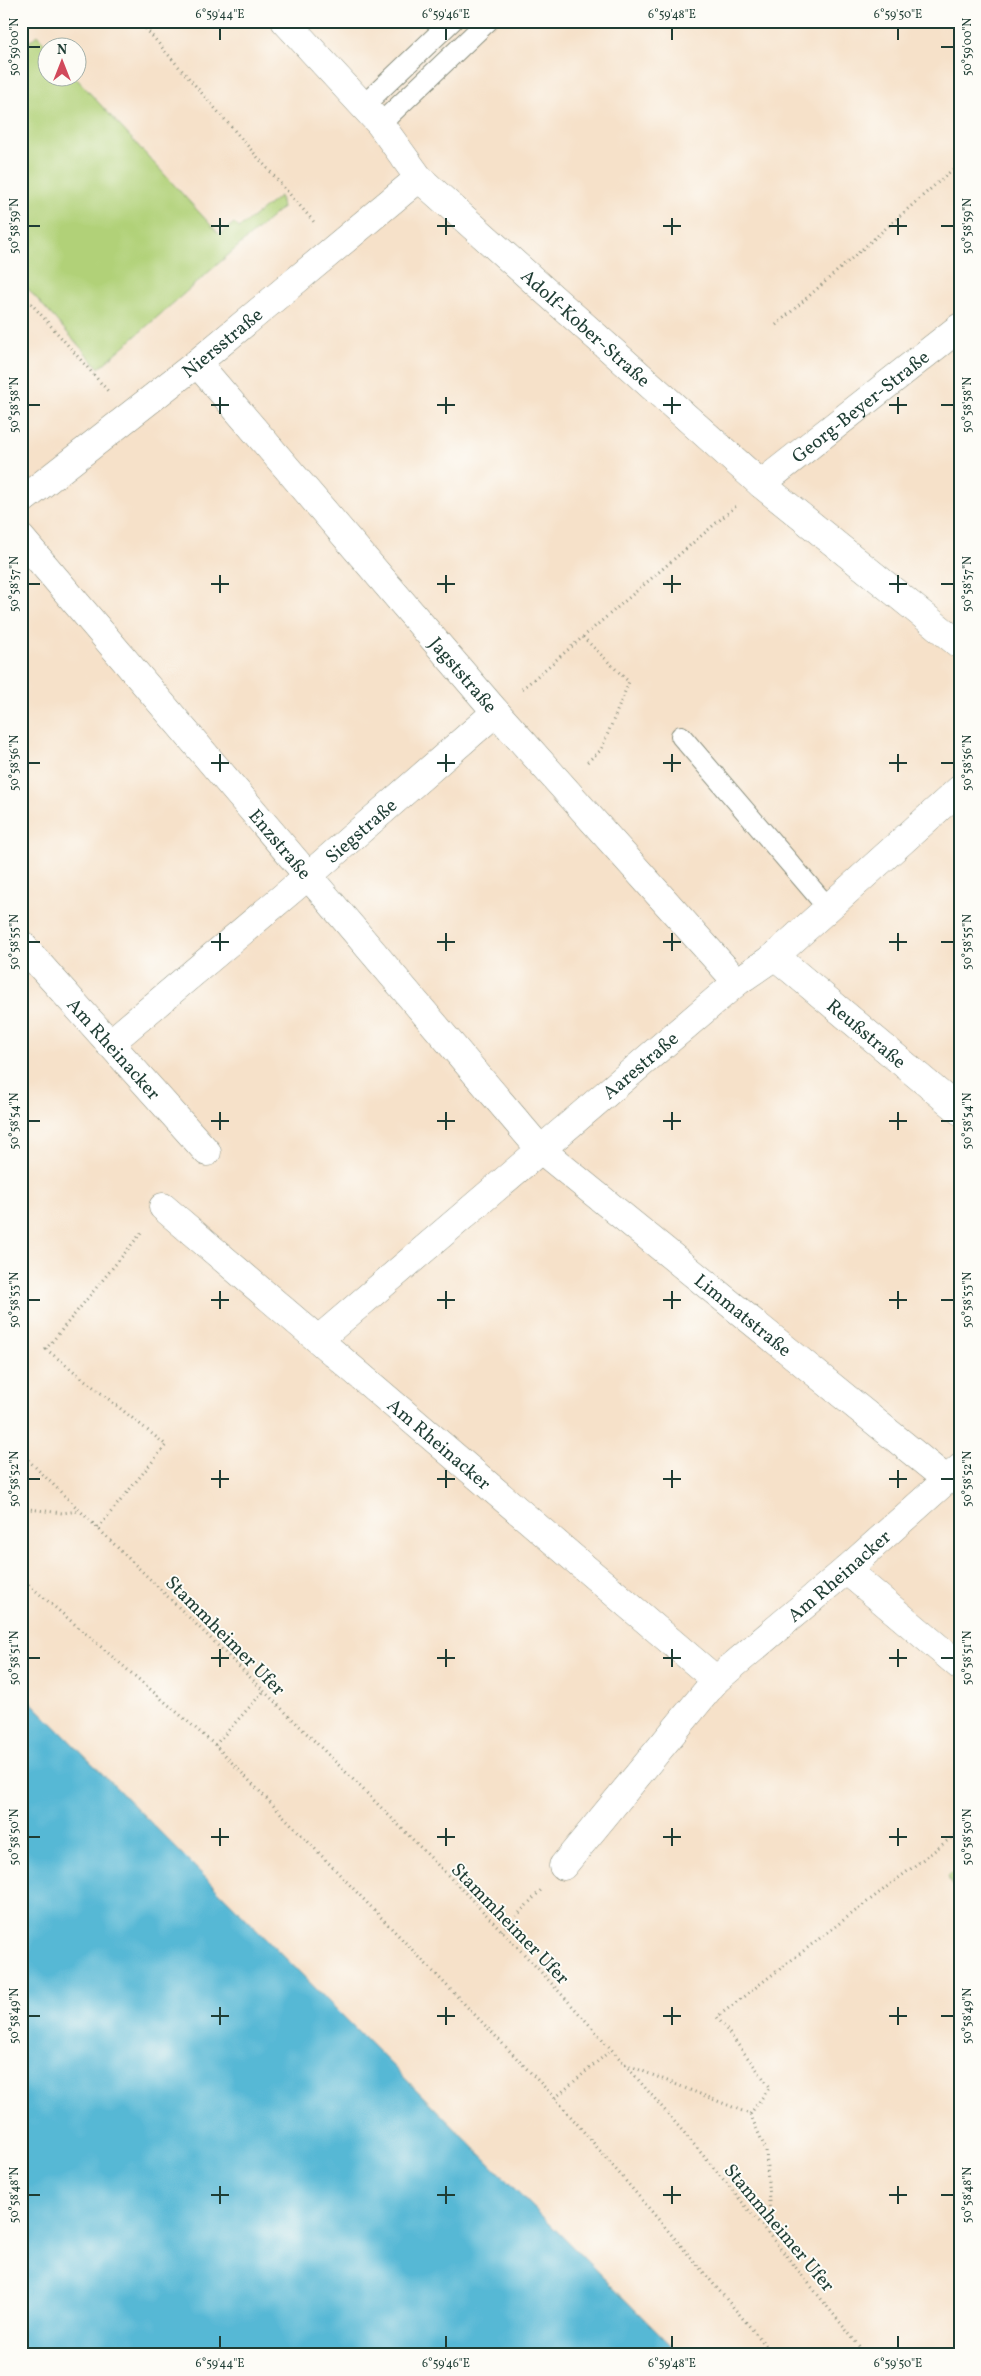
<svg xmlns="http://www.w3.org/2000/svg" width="981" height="2376" viewBox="0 0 981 2376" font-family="Vollkorn,serif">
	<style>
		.green { fill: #b1d178; stroke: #688756 }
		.water { fill: #56b8d5; stroke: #3a7a84 }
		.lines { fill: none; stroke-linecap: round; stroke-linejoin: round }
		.lane-casing { stroke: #8a8f7e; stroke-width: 22 }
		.street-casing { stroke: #8a8f7e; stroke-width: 29 }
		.path { stroke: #8a8f7e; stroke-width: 3; stroke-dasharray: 1 4; stroke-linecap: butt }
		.lane { stroke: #fff; stroke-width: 20 }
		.street { stroke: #fff; stroke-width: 28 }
		.ticks { fill: none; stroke: #1f3d34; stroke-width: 2 }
		.labels { text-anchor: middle; stroke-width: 4; stroke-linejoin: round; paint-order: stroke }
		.street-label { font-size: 19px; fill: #1f3d34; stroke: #fdfcf7 }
		.neatline { fill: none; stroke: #1f3d34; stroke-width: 2 }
		.ticks-label { font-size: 12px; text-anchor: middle; fill: #1f3d34 }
	</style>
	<rect width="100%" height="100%" fill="#fdfcf7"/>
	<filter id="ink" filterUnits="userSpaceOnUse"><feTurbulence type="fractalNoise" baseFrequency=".02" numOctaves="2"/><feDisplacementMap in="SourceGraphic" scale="10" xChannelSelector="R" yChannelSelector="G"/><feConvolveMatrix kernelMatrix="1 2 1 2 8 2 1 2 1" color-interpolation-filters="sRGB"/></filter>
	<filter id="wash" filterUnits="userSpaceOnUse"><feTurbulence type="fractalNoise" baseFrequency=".0096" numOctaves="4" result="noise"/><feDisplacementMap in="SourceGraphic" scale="20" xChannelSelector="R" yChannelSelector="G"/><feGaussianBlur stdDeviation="1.12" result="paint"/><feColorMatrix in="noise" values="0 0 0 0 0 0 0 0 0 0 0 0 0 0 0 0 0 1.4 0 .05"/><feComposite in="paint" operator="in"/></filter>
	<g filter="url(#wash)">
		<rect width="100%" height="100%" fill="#f6e1c9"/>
		<path class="green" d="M 37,35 L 48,47 L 48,78 L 76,78 L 220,235 L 234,223 L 239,228 L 280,196 L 282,208 L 99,368 L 21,281 L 21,49 Z
			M 960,1867 L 960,1895 L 947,1877 Z"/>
		<path class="water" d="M 21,1692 L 680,2355 L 21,2355 Z"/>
	</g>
	<g filter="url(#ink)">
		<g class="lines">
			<g class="lane-casing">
				<path id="lane" d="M 363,106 L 452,21
					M 380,124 L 488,21
					M 681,736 L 828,908"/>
			</g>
			<g class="street-casing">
				<g id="street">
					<path id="s1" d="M 285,21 L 380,124 L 419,178 L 761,484 L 960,645"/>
					<path id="s2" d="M 197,363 L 496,712 L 737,982"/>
					<path id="s3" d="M 761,484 L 960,327"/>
					<path id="s4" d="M 21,501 L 197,363 L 419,178"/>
					<path id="s5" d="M 21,538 L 540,1149 L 947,1480"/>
					<path id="s6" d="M 21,944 L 207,1152"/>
					<path id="s7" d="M 775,956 L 960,1111"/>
					<path id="s8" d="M 109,1044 L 308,876 L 496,712"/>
					<path id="s9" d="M 163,1207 L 716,1680"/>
					<path id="s10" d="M 319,1339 L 737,982 L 775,956 L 960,789"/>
					<path d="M 846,1570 L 960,1666"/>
					<path id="s11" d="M 563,1866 L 716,1680 L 846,1570 L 960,1468"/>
				</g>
			</g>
			<path class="path" d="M 139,21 L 314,222
				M 21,292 L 108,391
				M 776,325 L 960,163
				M 583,637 L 629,682 L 601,750 L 587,762
				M 522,689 L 736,506
				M 21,1453 C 182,1611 345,1768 502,1931 C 631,2065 750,2209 866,2355
				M 21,1508 L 62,1513 L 80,1511
				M 98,1528 L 166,1445 L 46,1349 L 142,1232
				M 21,1578 L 215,1745 L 555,2098 L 774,2355
				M 215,1745 L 264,1691
				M 502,1931 L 541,1890
				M 625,2064 L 750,2114 L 766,2150 L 771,2235
				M 555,2098 L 611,2050
				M 750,2114 L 770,2087 L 717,2017 L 960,1831"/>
			<use href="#lane" class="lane"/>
			<use href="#street" class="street"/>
		</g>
	</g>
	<path class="ticks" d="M 220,28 L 220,40M 446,28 L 446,40M 672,28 L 672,40M 898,28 L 898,40M 28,47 L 40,47M 941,47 L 954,47M 220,218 L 220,235M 446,218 L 446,235M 672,218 L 672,235M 898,218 L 898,235M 28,226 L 40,226M 211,226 L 229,226M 437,226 L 455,226M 663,226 L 681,226M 889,226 L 907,226M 941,226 L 954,226M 220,397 L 220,414M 446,397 L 446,414M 672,397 L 672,414M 898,397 L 898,414M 28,405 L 40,405M 211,405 L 229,405M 437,405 L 455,405M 663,405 L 681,405M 889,405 L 907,405M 941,405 L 954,405M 220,575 L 220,593M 446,575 L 446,593M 672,575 L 672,593M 898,575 L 898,593M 28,584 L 40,584M 211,584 L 229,584M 437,584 L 455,584M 663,584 L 681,584M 889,584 L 907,584M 941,584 L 954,584M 220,754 L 220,772M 446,754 L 446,772M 672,754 L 672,772M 898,754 L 898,772M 28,763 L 40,763M 211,763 L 229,763M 437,763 L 455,763M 663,763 L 681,763M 889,763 L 907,763M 941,763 L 954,763M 220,933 L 220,951M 446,933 L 446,951M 672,933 L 672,951M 898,933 L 898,951M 28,942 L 40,942M 211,942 L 229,942M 437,942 L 455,942M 663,942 L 681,942M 889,942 L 907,942M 941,942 L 954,942M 220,1112 L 220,1130M 446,1112 L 446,1130M 672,1112 L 672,1130M 898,1112 L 898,1130M 28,1121 L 40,1121M 211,1121 L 229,1121M 437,1121 L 455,1121M 663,1121 L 681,1121M 889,1121 L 907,1121M 941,1121 L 954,1121M 220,1291 L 220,1309M 446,1291 L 446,1309M 672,1291 L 672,1309M 898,1291 L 898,1309M 28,1300 L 40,1300M 211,1300 L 229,1300M 437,1300 L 455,1300M 663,1300 L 681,1300M 889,1300 L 907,1300M 941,1300 L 954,1300M 220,1470 L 220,1488M 446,1470 L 446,1488M 672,1470 L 672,1488M 898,1470 L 898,1488M 28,1479 L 40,1479M 211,1479 L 229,1479M 437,1479 L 455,1479M 663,1479 L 681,1479M 889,1479 L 907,1479M 941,1479 L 954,1479M 220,1649 L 220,1667M 446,1649 L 446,1667M 672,1649 L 672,1667M 898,1649 L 898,1667M 28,1658 L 40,1658M 211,1658 L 229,1658M 437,1658 L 455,1658M 663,1658 L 681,1658M 889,1658 L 907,1658M 941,1658 L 954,1658M 220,1828 L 220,1846M 446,1828 L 446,1846M 672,1828 L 672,1846M 898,1828 L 898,1846M 28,1837 L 40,1837M 211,1837 L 229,1837M 437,1837 L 455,1837M 663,1837 L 681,1837M 889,1837 L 907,1837M 941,1837 L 954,1837M 220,2007 L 220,2025M 446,2007 L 446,2025M 672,2007 L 672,2025M 898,2007 L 898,2025M 28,2016 L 40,2016M 211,2016 L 229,2016M 437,2016 L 455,2016M 663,2016 L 681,2016M 889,2016 L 907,2016M 941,2016 L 954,2016M 220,2186 L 220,2204M 446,2186 L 446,2204M 672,2186 L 672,2204M 898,2186 L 898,2204M 28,2195 L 40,2195M 211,2195 L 229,2195M 437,2195 L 455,2195M 663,2195 L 681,2195M 889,2195 L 907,2195M 941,2195 L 954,2195M 220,2336 L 220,2348M 446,2336 L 446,2348M 672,2336 L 672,2348M 898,2336 L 898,2348"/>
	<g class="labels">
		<g class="street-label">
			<text dy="7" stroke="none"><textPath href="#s1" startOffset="431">Adolf-Kober-Straße</textPath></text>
			<text dy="7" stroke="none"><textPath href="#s4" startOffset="256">Niersstraße</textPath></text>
			<text dy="7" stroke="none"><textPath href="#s3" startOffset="126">Georg-Beyer-Straße</textPath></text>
			<text dy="7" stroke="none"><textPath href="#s2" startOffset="410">Jagststraße</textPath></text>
			<text dy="7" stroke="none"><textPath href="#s8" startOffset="330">Siegstraße</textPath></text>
			<text dy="7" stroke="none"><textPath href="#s5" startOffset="401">Enzstraße</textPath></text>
			<text dy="7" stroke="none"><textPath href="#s7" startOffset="120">Reußstraße</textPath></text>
			<text dy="7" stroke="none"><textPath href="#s6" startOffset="140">Am Rheinacker</textPath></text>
			<text dy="7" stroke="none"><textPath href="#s10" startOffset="422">Aarestraße</textPath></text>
			<text dy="7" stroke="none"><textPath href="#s5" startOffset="1064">Limmatstraße</textPath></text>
			<text dy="7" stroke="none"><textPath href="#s9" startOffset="364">Am Rheinacker</textPath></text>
			<text dy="7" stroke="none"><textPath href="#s11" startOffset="402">Am Rheinacker</textPath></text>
			<text transform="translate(226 1635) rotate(45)" y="7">Stammheimer Ufer</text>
			<text transform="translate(511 1923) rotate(46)" y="7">Stammheimer Ufer</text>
			<text transform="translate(780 2227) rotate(50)" y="7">Stammheimer Ufer</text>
		</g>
	</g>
	<rect width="981" height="2376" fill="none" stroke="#fdfcf7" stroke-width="55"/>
	<g transform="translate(62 62)"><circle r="24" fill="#fdfcf7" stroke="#a4b0a9"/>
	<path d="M0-4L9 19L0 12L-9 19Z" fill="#d1495b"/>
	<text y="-8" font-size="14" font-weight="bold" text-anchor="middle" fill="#1f3d34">N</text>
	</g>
	<rect x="28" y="28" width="926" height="2320" class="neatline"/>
	<g class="ticks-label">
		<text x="220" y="18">6°59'44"E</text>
		<text x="446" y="18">6°59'46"E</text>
		<text x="672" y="18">6°59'48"E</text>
		<text x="898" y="18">6°59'50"E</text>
		<text transform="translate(14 47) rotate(-90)" y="4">50°59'00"N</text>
		<text transform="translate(967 47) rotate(-90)" y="4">50°59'00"N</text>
		<text transform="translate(14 226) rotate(-90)" y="4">50°58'59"N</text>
		<text transform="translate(967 226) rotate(-90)" y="4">50°58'59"N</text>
		<text transform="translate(14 405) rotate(-90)" y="4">50°58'58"N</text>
		<text transform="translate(967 405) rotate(-90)" y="4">50°58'58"N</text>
		<text transform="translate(14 584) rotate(-90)" y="4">50°58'57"N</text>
		<text transform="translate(967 584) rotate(-90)" y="4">50°58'57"N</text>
		<text transform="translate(14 763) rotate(-90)" y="4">50°58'56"N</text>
		<text transform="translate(967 763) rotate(-90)" y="4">50°58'56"N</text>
		<text transform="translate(14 942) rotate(-90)" y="4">50°58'55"N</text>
		<text transform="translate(967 942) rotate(-90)" y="4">50°58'55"N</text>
		<text transform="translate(14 1121) rotate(-90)" y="4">50°58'54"N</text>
		<text transform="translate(967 1121) rotate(-90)" y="4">50°58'54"N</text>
		<text transform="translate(14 1300) rotate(-90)" y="4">50°58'53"N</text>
		<text transform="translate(967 1300) rotate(-90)" y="4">50°58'53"N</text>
		<text transform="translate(14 1479) rotate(-90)" y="4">50°58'52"N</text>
		<text transform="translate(967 1479) rotate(-90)" y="4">50°58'52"N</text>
		<text transform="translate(14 1658) rotate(-90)" y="4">50°58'51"N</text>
		<text transform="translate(967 1658) rotate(-90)" y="4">50°58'51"N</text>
		<text transform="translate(14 1837) rotate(-90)" y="4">50°58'50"N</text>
		<text transform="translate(967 1837) rotate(-90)" y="4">50°58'50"N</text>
		<text transform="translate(14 2016) rotate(-90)" y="4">50°58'49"N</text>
		<text transform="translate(967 2016) rotate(-90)" y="4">50°58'49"N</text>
		<text transform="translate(14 2195) rotate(-90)" y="4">50°58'48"N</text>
		<text transform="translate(967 2195) rotate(-90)" y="4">50°58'48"N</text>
		<text x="220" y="2367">6°59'44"E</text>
		<text x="446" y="2367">6°59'46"E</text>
		<text x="672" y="2367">6°59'48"E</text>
		<text x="898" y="2367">6°59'50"E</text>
	</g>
</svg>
